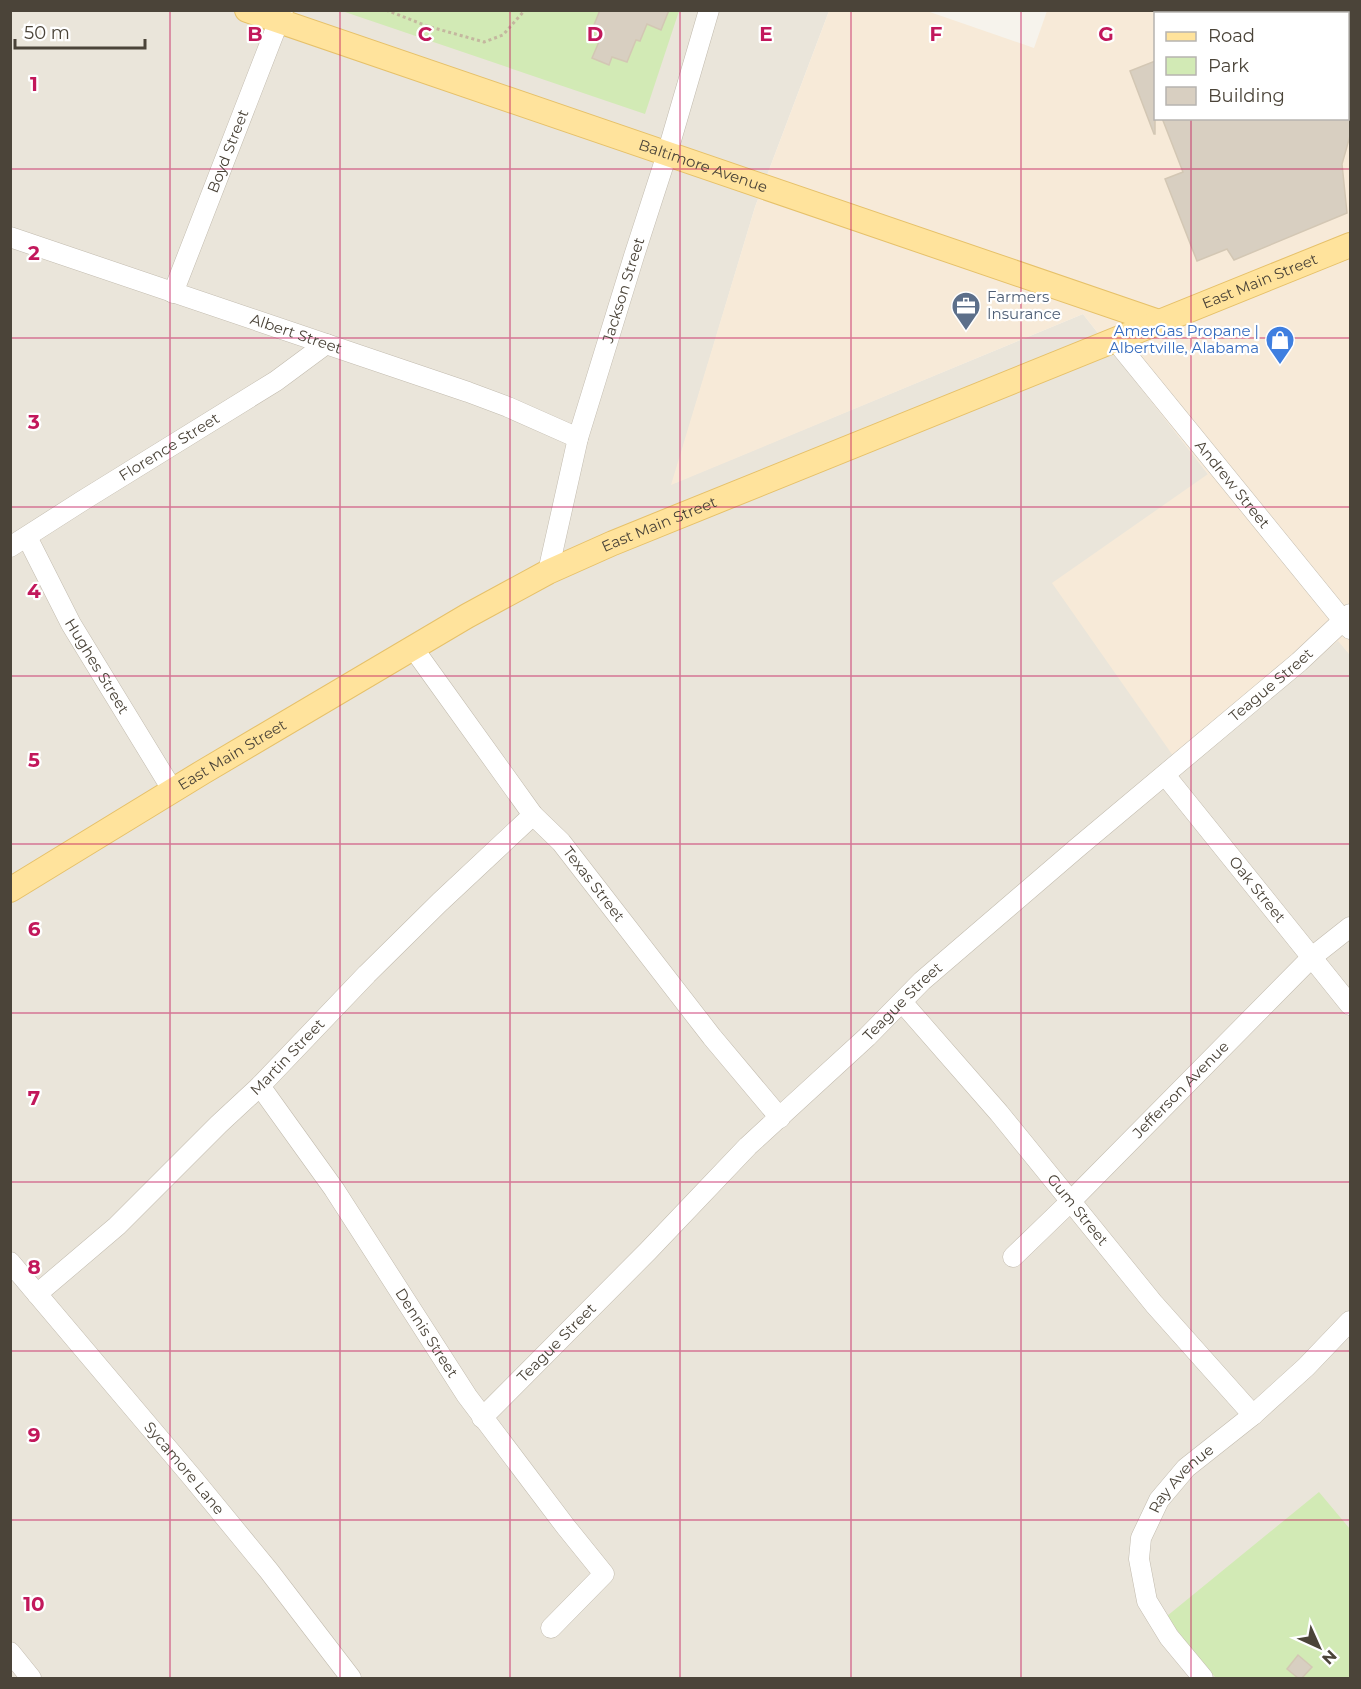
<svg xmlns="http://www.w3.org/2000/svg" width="1361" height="1689" viewBox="0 0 1361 1689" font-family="Montserrat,sans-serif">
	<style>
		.residential { fill: #eae5da }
		.commercial { fill: #f7ead8; fill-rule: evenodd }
		.park { fill: #d2eab5 }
		.building { fill: #d8cfc1; stroke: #d3c7b4; stroke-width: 1.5 }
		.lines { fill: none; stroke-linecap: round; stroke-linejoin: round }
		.minor-casing { stroke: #c2bbae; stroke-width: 21 }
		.major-casing { stroke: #e6c16a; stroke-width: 26 }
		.path { stroke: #c4b79f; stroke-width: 3; stroke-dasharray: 3 3; stroke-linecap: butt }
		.minor { stroke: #fff; stroke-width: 20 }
		.major { stroke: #ffe39c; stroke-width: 24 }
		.grid { fill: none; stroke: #c2185b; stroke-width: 1.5; stroke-opacity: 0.55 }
		.labels { text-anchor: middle; stroke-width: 4.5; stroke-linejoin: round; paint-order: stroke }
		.street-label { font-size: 15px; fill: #4b4439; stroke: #fff }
		.service-label { font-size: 15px; fill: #4e5e75; stroke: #fff; text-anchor: start }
		.shop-label { font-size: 15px; fill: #366cbe; stroke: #fff; text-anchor: end }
		.grid-label { font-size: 20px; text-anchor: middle; font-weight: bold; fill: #c2185b; stroke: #fff; stroke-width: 4.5; stroke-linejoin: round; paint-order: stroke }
	</style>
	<rect width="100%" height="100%" fill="#f6f3ec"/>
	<path class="residential" d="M 11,11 L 829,11 L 755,207 L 672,484 L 1083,314 L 1208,474 L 1184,769 L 1338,640 L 1350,655 L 1350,1678 L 11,1678 Z"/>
	<path class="commercial" d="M 829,11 L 927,11 L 1034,48 L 1047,11 L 1350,11 L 1350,655 L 1338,641 L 1183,770 L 1052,583 L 1208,474 L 1083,314 L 671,485 L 755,207 ZM 1156,14 L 1348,14 L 1348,118 L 1156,118 Z"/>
	<path class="park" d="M 342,11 L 679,11 L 645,114 Z
		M 1319,1492 L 1350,1529 L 1350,1678 L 1216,1678 L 1199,1661 L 1167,1616 Z"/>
	<path class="building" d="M 600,10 L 669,10 L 661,30 L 647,24 L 640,41 L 636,40 L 627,62 L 612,57 L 609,65 L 592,58 L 604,30 L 594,25 Z
		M 1155,61 L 1155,134 L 1154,134 L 1130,71 Z
		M 1162,118 L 1350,118 L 1350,136 L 1342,164 L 1347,213 L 1234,260 L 1227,249 L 1197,261 L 1165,179 L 1183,172 Z
		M 1298,1655 L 1312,1667 L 1302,1678 L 1298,1678 L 1287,1669 Z"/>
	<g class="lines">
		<g class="minor-casing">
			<g id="minor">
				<path id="s1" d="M 10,237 L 468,392 L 508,407 L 578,438"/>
				<path id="s2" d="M 173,293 L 283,10"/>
				<path id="s3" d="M 1115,340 L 1350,629"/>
				<path id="s4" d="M 27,537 L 71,624 L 173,791"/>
				<path id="s5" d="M 10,547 L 82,501 L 276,381 L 326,344"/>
				<path id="s6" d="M 548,572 L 578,438 L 634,256 L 667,154 L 709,10"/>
				<path id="s7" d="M 413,648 L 533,815 L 561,842 L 712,1037 L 780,1118"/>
				<path id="s8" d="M 1165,775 L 1350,1005"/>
				<path id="s9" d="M 902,1002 L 999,1113 L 1154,1304 L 1253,1415"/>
				<path id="s10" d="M 260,1086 L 334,1189 L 467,1396 L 566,1527 L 604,1574 L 551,1628"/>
				<path id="s11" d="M 1013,1257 L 1071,1201 L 1312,957 L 1350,927"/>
				<path id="s12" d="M 10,1262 L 191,1476 L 269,1571 L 351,1678"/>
				<path id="s13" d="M 37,1294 L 117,1226 L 219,1124 L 260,1086 L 367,974 L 440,902 L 533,815"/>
				<path id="s14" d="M 482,1418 L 648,1251 L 748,1146 L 867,1037 L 922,981 L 1077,848 L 1299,662 L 1350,614"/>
				<path d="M 10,1652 L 31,1678"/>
				<path id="s15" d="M 1203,1678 L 1169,1637 L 1147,1601 L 1139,1559 L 1141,1538 L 1159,1500 L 1186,1468 L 1253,1415 L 1306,1367 L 1350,1321"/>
			</g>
		</g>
		<g class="major-casing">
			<g id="major">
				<path id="s16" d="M 247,10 L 1159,322"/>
				<path id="s17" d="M 10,890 L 203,772 L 467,616 L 548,572 L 613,543 L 1350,245"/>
			</g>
		</g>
		<path class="path" d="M 386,10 L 427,26 L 484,42 L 503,35 L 525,10"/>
		<use href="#minor" class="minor"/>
		<use href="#major" class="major"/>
	</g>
	<path class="grid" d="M 170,10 L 170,1678M 340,10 L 340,1678M 510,10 L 510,1678M 680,10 L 680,1678M 851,10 L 851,1678M 1021,10 L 1021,1678M 1191,10 L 1191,14M 1191,118 L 1191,1678M 10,169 L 1350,169M 10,338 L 1350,338M 10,507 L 1350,507M 10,676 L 1350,676M 10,844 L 1350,844M 10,1013 L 1350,1013M 10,1182 L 1350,1182M 10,1351 L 1350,1351M 10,1520 L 1350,1520"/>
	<defs>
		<g id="office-pin" transform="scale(1.5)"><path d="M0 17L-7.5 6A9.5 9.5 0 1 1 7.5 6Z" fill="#5c6f8a" stroke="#fff"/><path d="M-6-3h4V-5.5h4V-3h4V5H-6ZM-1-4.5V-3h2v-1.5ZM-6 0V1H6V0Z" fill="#fff"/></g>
		<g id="shop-pin" transform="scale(1.5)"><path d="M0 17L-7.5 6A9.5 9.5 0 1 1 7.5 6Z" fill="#3f7fe0" stroke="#fff"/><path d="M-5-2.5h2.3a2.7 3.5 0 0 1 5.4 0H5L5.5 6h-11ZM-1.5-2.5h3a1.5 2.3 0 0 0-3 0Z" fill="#fff"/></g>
	</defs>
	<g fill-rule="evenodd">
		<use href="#office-pin" x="966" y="306"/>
		<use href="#shop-pin" x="1280" y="340"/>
	</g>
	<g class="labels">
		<g class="street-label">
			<text dy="5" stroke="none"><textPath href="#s2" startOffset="152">Boyd Street</textPath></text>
			<text dy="5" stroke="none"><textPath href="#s16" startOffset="482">Baltimore Avenue</textPath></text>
			<text dy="5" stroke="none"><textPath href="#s17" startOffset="1394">East Main Street</textPath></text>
			<text dy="5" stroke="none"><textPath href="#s6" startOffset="292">Jackson Street</textPath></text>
			<text dy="5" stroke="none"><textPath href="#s1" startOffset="302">Albert Street</textPath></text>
			<text dy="5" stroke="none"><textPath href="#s5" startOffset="188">Florence Street</textPath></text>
			<text dy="5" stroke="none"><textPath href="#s3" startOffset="186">Andrew Street</textPath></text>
			<text dy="5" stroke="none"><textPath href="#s17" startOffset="746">East Main Street</textPath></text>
			<text dy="5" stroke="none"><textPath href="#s4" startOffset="147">Hughes Street</textPath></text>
			<text dy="5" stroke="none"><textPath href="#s14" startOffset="1078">Teague Street</textPath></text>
			<text dy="5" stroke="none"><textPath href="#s17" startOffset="260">East Main Street</textPath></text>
			<text dy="5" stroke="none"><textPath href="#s7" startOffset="298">Texas Street</textPath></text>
			<text dy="5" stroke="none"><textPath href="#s8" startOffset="147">Oak Street</textPath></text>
			<text dy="5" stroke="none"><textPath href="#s14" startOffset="592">Teague Street</textPath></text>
			<text dy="5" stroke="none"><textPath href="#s13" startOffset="345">Martin Street</textPath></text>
			<text dy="5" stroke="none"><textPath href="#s11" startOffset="237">Jefferson Avenue</textPath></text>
			<text dy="5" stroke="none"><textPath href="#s9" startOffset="272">Gum Street</textPath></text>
			<text dy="5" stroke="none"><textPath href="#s10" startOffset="298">Dennis Street</textPath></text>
			<text dy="5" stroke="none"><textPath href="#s14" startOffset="106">Teague Street</textPath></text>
			<text dy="5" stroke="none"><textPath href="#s12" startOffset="270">Sycamore Lane</textPath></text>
			<text dy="5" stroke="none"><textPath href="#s15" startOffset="232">Ray Avenue</textPath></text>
		</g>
		<g class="service-label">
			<text x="987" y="302">Farmers<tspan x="987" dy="17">Insurance</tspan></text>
		</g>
		<g class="shop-label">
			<text x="1259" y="336">AmerGas Propane |<tspan x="1259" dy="17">Albertville, Alabama</tspan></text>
		</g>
	</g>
	<g class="grid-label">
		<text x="255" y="41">B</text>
		<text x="425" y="41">C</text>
		<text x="595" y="41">D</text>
		<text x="766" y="41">E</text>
		<text x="936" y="41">F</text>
		<text x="1106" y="41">G</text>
		<text x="34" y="91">1</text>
		<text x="34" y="260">2</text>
		<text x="34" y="429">3</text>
		<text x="34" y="598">4</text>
		<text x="34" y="767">5</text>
		<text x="34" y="936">6</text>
		<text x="34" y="1105">7</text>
		<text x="34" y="1274">8</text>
		<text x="34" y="1442">9</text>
		<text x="34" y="1611">10</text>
	</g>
	<rect width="1361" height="1689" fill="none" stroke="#4b4439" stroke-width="24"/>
	<rect x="1154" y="12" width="195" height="108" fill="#ffffff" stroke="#b7b4b0" stroke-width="1.5"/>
	<rect x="1166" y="32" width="30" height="9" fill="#ffe39c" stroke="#b7b4b0" stroke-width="1.5"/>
	<text x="1208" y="42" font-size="18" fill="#4b4439">Road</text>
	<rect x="1166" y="57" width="30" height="18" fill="#d2eab5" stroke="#b7b4b0" stroke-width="1.5"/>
	<text x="1208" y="72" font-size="18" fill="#4b4439">Park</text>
	<rect x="1166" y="87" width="30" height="18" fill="#d8cfc1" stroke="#b7b4b0" stroke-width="1.5"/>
	<text x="1208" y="102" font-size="18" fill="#4b4439">Building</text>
	<g transform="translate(1319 1647) rotate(135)" stroke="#ffffff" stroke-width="4.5" paint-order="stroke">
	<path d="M0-4.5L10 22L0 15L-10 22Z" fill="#4b4439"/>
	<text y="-9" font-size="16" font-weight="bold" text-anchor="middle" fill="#4b4439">N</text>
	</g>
	<path d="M15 39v9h130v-9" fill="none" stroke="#4b4439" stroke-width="3"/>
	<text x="24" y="39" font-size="18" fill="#4b4439" stroke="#ffffff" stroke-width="4.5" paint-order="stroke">50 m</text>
</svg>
